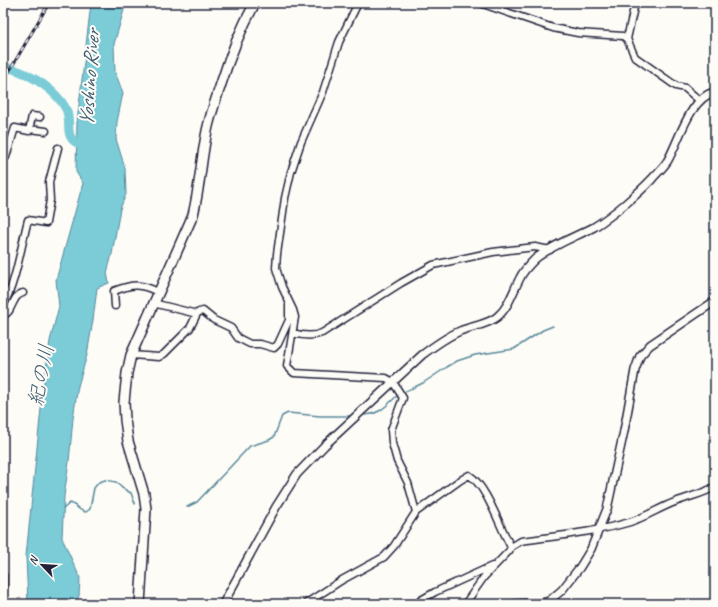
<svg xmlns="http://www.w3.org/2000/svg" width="718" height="607" viewBox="0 0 718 607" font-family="Caveat,'Klee One',sans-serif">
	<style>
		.water { fill: #7cccd8; stroke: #588899 }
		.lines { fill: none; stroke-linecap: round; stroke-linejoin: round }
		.stream { stroke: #588899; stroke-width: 1.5 }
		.river { stroke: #7cccd8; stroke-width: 9 }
		.minor-casing { stroke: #22223b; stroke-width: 9 }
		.tertiary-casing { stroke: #22223b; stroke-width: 10 }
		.primary-casing { stroke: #22223b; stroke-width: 12 }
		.minor { stroke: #fdfcf7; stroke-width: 6 }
		.tertiary { stroke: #fdfcf7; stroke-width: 7 }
		.primary { stroke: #fdfcf7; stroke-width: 9 }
		.rail-casing { stroke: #22223b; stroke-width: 3 }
		.rail { stroke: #fdfcf7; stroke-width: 1.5; stroke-dasharray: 4.5; stroke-linecap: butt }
		.labels { text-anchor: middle; stroke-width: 4; stroke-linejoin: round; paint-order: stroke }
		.water-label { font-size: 21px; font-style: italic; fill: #425e72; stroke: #fdfcf7 }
	</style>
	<rect width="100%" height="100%" fill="#fdfcf7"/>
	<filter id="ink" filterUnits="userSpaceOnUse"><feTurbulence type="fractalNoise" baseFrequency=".025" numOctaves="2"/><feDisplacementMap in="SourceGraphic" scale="8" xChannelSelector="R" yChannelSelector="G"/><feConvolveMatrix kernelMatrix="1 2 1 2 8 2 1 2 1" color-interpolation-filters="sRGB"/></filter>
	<g filter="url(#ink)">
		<path class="water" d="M 91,3 L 126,3 L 114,44 L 115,72 L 123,93 L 117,122 L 116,139 L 125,168 L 126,194 L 120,209 L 112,254 L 107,273 L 109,283 L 97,288 L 93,320 L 87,355 L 78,386 L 73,418 L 69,462 L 64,496 L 62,538 L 80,578 L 79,596 L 75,604 L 28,604 L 26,556 L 43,389 L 50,341 L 59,306 L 56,280 L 83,183 L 76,172 L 77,122 Z"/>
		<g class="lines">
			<path class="stream" d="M 402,393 L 423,383 L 447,367 L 457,361 L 475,355 L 514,349 L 543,330 L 553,326
				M 361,415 C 381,415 385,406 398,395
				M 187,507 L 197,502 L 250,446 L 269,440 L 274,437 L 282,416 L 288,413 L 320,416 L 352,416
				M 63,509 L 70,503 C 76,504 78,511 86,512 L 90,509 L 94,488 L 99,482 L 105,480 L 116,482 L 122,488 L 131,493 L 135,504"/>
			<path class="river" d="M 3,66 L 7,67
				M 13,69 C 32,75 57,91 66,109 C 71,119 66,132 72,139 C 75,143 83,146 88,149"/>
			<g class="minor-casing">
				<path id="minor" d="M 358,3 L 339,42 L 323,92 L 301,142 L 291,172 L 285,198 L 277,254 L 276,268 L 282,287 L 293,310 L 295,317 L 287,366 L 294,373 L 386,378 L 393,382 L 403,398 L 391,430 L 392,443 L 397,461 L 408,483 L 416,512
					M 480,3 L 553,28 L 578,33 L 623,36 L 627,39 L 635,57 L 676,86 L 685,88 L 700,101
					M 627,39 L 635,3
					M 30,129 L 46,131
					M 3,155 L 6,157 L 15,128 L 29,131 L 32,116 L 40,117
					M 153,303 L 197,314 L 199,312 L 203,311 L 214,320 L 231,328 L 238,338 L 250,344 L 260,344 L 274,348 L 278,344 L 289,320 L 289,304
					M 3,305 C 15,287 22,242 28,220 L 46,223 L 50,200 L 49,182 L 58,148
					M 115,306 L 114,291 C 132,284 140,283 158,292
					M 3,316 C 6,314 9,312 10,309 C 14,302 15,295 23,293
					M 293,333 C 303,336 313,337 322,333 L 401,283 L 433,265 L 493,252 L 535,247 L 550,250
					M 131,355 L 159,357 L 164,354 L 190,328 L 197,314
					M 3,575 L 3,591
					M 305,604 L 342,580 L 384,557 L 394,546 L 416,512 L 459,481 L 469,475 C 487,486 500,528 511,547
					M 417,604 L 421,600 L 435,592 L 492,566
					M 465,604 L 484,577 L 509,551 L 511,547 L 521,541 C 556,536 596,532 630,522 C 646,517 659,508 675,502 C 688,497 702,494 715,487"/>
			</g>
			<g class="tertiary-casing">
				<path id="tertiary" d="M 223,604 L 276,507 L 297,474 L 325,445 L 422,355 C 434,346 446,337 460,331 C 472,326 487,325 497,317 C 509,307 513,291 520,278 C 523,271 529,265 535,259 C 552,245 575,237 594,227 C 612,216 638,194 652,179 C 657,173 664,167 668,160 C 679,141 690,97 715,92
					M 515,604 L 542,603 L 549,601 L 562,590 L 580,567 L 591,549 L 607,509 L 624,431 L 635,370 L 640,356 L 650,345 L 715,301"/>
			</g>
			<g class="primary-casing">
				<path id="primary" d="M 140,604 L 146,509 L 144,494 L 128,441 L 125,420 L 124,402 L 127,373 L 131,355 L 193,215 C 200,187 201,159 207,131 C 210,116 215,102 220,87 C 229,58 240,30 255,3"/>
			</g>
			<use href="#minor" class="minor"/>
			<use href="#tertiary" class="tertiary"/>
			<use href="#primary" class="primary"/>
			<g class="rail-casing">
				<path id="rail" d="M 3,82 L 49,3"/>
			</g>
			<use href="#rail" class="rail"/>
		</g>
	</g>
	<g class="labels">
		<g class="water-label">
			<text transform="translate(89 78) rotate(-86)" y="7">Yoshino River</text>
			<text transform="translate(41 375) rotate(-79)" y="7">紀の川</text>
		</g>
	</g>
	<rect width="718" height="607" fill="none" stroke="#fdfcf7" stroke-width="16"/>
	<rect x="8" y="8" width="702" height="591" fill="none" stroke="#22223b" stroke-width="1.5" filter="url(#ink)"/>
	<g transform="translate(42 565) rotate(295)" stroke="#fdfcf7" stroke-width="3" paint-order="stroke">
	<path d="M0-3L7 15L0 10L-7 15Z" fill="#22223b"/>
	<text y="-6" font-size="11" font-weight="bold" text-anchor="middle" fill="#22223b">N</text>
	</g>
</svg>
